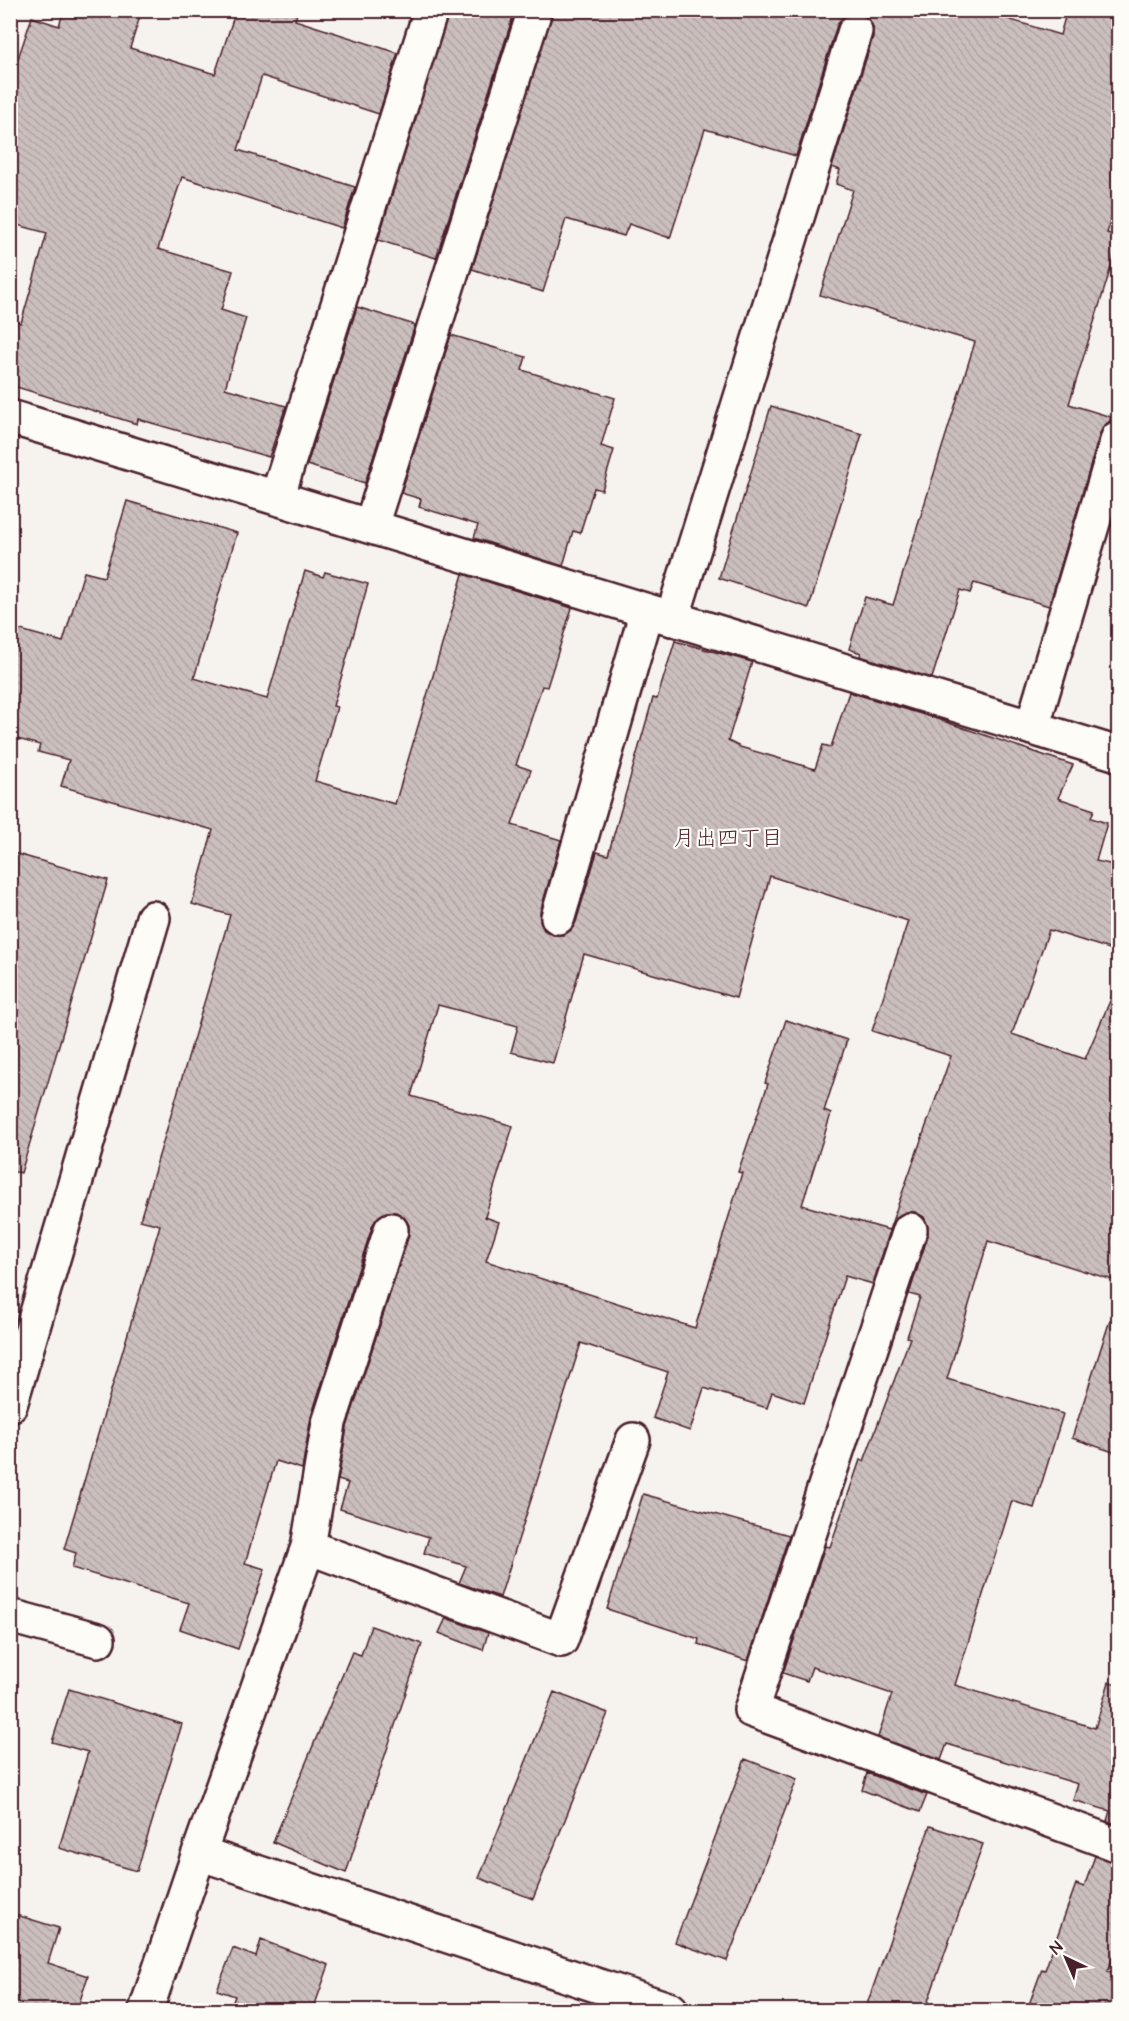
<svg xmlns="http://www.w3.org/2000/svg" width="1129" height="2021" viewBox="0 0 1129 2021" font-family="'Architects Daughter','Klee One',sans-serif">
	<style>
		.building { fill: url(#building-back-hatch); stroke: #4a1f2b; stroke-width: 1.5; fill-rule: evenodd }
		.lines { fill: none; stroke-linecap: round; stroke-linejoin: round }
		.minor-casing { stroke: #4a1f2b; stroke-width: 38 }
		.minor { stroke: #fdfcf7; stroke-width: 33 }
		.labels { text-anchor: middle; stroke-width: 4.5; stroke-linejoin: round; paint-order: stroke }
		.neighbourhood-label { font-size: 22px; fill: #4a1f2b; stroke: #fdfcf7 }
	</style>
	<defs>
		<pattern id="building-back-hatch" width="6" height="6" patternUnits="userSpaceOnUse" patternTransform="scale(1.5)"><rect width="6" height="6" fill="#cbbfbe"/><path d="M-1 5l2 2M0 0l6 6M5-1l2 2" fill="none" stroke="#b0a4a3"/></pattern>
	</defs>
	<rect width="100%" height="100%" fill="#f6f3ef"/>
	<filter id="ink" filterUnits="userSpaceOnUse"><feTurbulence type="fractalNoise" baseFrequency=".0167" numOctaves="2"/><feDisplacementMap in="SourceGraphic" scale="12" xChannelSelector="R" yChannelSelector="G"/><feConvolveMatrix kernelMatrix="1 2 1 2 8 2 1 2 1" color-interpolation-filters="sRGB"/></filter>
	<g filter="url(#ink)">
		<path class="building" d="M 64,10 L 142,10 L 130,48 L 215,74 L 236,10 L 298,10 L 295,20 L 398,53 L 379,114 L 262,76 L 238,150 L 355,187 L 342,228 L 182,177 L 158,249 L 233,271 L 221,310 L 246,318 L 225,388 L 286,406 L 269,457 L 138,419 L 137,424 L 10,385 L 10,320 L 21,323 L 47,233 L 10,223 L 10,82 L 32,17 L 59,26 Z
			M 449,10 L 515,10 L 436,258 L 378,240 Z
			M 553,10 L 979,10 L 1060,35 L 1067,10 L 1119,10 L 1119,195 L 1107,233 L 1119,237 L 1119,241 L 1069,404 L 1111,417 L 1109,422 L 1105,425 L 1100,433 L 1049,606 L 974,583 L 970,593 L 960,590 L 932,678 L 860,656 L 861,653 L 849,649 L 865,597 L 893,605 L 975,342 L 820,295 L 853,190 L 836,184 L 840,170 L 832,167 L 873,37 L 873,27 L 869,19 L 861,13 L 851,13 L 843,17 L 837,25 L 796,156 L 705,129 L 670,238 L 629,224 L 624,236 L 566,219 L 543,292 L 472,269 Z
			M 357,307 L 415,325 L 365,483 L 307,465 Z
			M 451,335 L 526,357 L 522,370 L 615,398 L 601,446 L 614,450 L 602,490 L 594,488 L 580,533 L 573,531 L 563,566 L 474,538 L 478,525 L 419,507 L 421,499 L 401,493 Z
			M 771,406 L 862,434 L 809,608 L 719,578 Z
			M 127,501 L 237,533 L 194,678 L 267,699 L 305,571 L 323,577 L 325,572 L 368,584 L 333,706 L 337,707 L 315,781 L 395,804 L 463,574 L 572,608 L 547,687 L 542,686 L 516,765 L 531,770 L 512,825 L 561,840 L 540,912 L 540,922 L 544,930 L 553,935 L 563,935 L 571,930 L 576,922 L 597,852 L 608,855 L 653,698 L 657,699 L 675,641 L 752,662 L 728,741 L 740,747 L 815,769 L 823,745 L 831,747 L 849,692 L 931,717 L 1073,765 L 1058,798 L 1094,810 L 1091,818 L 1107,823 L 1096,861 L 1119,866 L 1119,952 L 1049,930 L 1012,1034 L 1085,1059 L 1119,980 L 1119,1282 L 988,1241 L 947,1379 L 1063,1414 L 1034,1508 L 1012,1501 L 955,1685 L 1095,1728 L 1109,1682 L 1119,1684 L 1119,1825 L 1107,1821 L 1110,1811 L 1073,1800 L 1078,1784 L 947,1744 L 941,1760 L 878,1737 L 892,1694 L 812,1667 L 807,1681 L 783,1673 L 825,1546 L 830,1547 L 860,1460 L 864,1461 L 910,1338 L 907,1337 L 920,1297 L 909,1294 L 928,1236 L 928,1227 L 924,1217 L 915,1212 L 907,1212 L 898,1216 L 892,1224 L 873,1284 L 845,1276 L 804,1403 L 772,1392 L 767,1408 L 704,1388 L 690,1431 L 653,1418 L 668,1372 L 581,1343 L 500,1597 L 459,1583 L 466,1566 L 424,1553 L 429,1537 L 340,1509 L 348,1483 L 338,1480 L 347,1427 L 409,1235 L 409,1225 L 404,1217 L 396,1212 L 386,1212 L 378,1217 L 373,1224 L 311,1417 L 302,1469 L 276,1461 L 245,1563 L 265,1569 L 238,1649 L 180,1629 L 189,1603 L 72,1568 L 76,1553 L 64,1549 L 160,1225 L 140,1220 L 230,915 L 192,904 L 213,830 L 61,786 L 69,760 L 38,752 L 40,745 L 10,737 L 10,627 L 63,642 L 84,572 L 104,577 ZM 770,876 L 908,921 L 872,1031 L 951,1056 L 889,1230 L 802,1205 L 831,1114 L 824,1111 L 847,1040 L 786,1020 L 765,1083 L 768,1084 L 738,1172 L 742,1173 L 695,1328 L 486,1261 L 499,1222 L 485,1217 L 513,1126 L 411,1096 L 438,1005 L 518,1026 L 511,1052 L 553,1063 L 584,954 L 736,998 Z
			M 10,852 L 108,880 L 21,1173 L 10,1171 Z
			M 1110,1320 L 1119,1322 L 1119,1454 L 1072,1438 Z
			M 643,1494 L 789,1535 L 748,1661 L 698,1644 L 699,1639 L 607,1609 Z
			M 446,1618 L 488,1633 L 483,1650 L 439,1633 Z
			M 371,1626 L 422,1644 L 346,1873 L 273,1842 L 352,1652 L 361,1655 Z
			M 69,1689 L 182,1724 L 137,1871 L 59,1848 L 88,1752 L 52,1742 Z
			M 554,1692 L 608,1713 L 533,1899 L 479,1878 Z
			M 745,1759 L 797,1779 L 727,1961 L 675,1942 Z
			M 867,1773 L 927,1795 L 920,1812 L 862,1790 Z
			M 930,1826 L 983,1844 L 925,2010 L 865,2010 Z
			M 1095,1856 L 1119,1863 L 1119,1940 L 1108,1971 L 1119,1975 L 1119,2010 L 1027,2010 L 1042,1969 L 1045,1970 L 1076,1884 L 1084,1887 Z
			M 10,1913 L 59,1928 L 48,1963 L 88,1976 L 77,2010 L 10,2010 Z
			M 261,1940 L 329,1965 L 313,2010 L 230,2010 L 235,1996 L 217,1990 L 233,1948 L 256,1957 Z"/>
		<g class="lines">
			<g class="minor-casing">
				<path id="minor" d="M 10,417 L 1118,754
					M 277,498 L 431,10
					M 371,526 L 535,10
					M 672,619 L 855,31
					M 1032,728 L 1118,438
					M 558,917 L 647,611
					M 910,1230 L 751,1710 L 1118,1845
					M 10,1405 L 153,918
					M 308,1547 L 329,1423 L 391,1230
					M 10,1616 L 98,1640
					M 199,1853 L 671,2010
					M 146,2010 L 199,1853 L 308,1547 L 561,1640 L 633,1440"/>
			</g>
			<use href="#minor" class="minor"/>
		</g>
	</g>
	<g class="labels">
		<g class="neighbourhood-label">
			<text x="728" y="845">月出四丁目</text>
		</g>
	</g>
	<rect width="1129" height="2021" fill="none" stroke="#fdfcf7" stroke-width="36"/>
	<rect x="18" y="18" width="1093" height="1985" fill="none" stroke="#4a1f2b" stroke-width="2" filter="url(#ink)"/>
	<g transform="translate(1066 1958) rotate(316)" stroke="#fdfcf7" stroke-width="4.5" paint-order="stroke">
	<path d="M0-4.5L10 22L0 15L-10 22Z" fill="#4a1f2b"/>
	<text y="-9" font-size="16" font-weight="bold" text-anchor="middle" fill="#4a1f2b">N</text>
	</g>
</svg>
